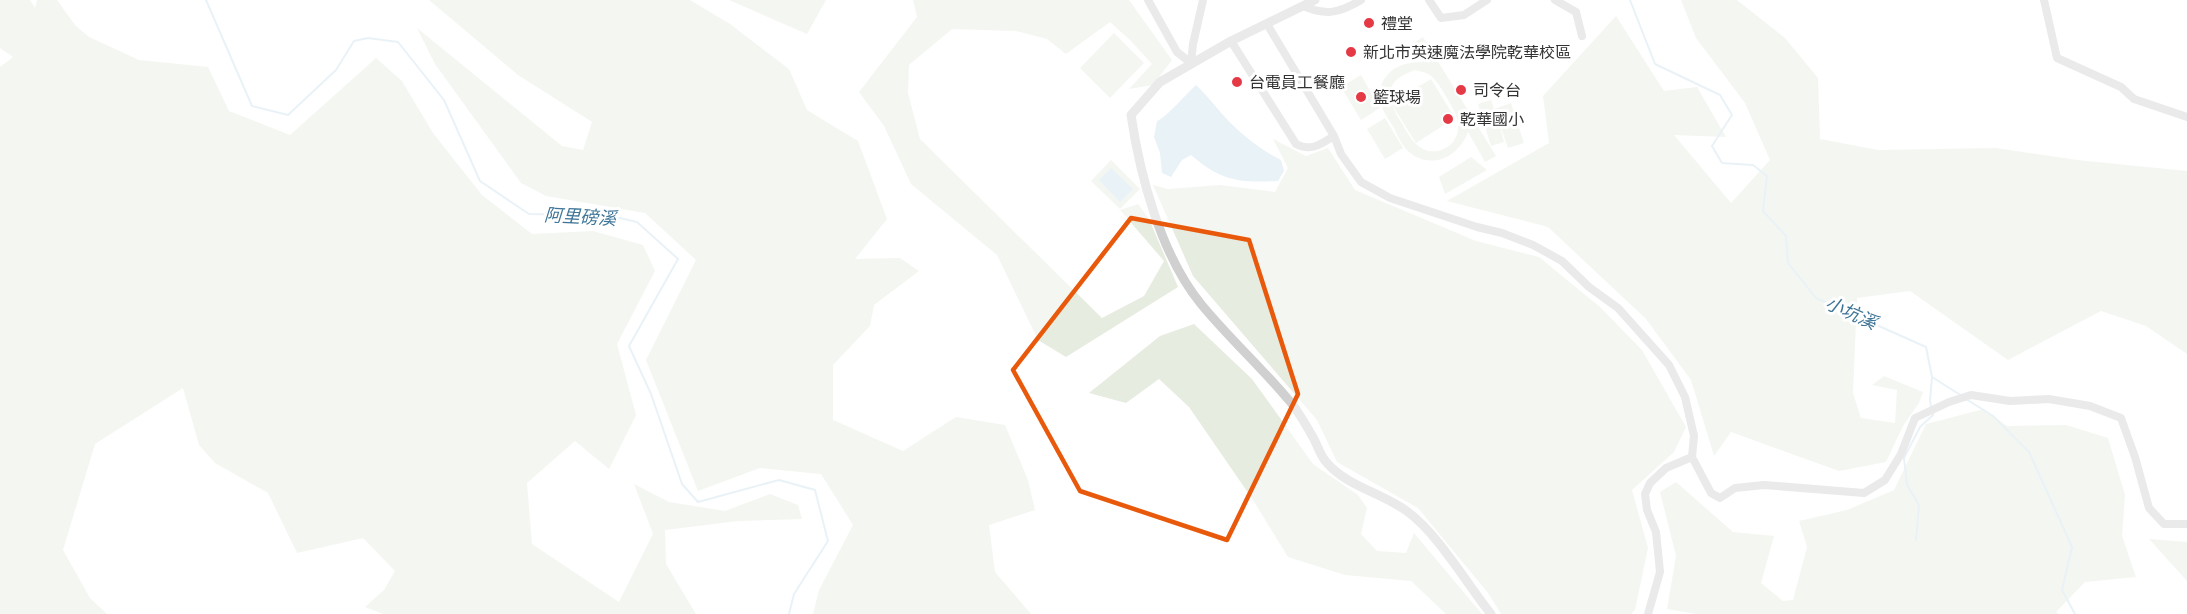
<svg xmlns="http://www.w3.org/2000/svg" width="2187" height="614" viewBox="0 0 2187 614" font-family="'Work Sans','Noto Sans TC',sans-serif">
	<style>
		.green { fill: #e6ecdf; fill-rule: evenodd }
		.water { fill: #cfe2ee }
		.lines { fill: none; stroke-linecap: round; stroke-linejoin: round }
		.stream { stroke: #cfe2ee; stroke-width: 2 }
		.minor { stroke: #d0d0d0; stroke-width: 8 }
		.tertiary { stroke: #d0d0d0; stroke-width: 9 }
		.marked { fill: none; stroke: #e8590c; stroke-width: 4.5; stroke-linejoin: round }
		.poi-dot { fill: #e63946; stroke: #fff; stroke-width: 2 }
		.labels { text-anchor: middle; stroke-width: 6; stroke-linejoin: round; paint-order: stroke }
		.poi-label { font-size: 16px; fill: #333; stroke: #fff; text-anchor: start }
		.water-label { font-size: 18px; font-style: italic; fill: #3f7597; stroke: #fff }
	</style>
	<rect width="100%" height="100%" fill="#fff"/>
	<path class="green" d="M 0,0 L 30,0 L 35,8 L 37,0 L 57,0 L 75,25 L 89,37 L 139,60 L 208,67 L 229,111 L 290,135 L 376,58 L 402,81 L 433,133 L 482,195 L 532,234 L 593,231 L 643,245 L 655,271 L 617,344 L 636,415 L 609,469 L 575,441 L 527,483 L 532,544 L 619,602 L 653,534 L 634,484 L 669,502 L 725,511 L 770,494 L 798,505 L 802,519 L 738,521 L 665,530 L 666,564 L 696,614 L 383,614 L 365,607 L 384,590 L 395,571 L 363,538 L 297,553 L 268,493 L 215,463 L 199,445 L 183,388 L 95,444 L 63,550 L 90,598 L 107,614 L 0,614 L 0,67 L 13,57 L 0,48 Z
		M 429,0 L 690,0 L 730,24 L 789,69 L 807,110 L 858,141 L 887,219 L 855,259 L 900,258 L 919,271 L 874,305 L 870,326 L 833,365 L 833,420 L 903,451 L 956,417 L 1005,425 L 1028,480 L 1035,510 L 989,525 L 995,572 L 1031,614 L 813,614 L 819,590 L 853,525 L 821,474 L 760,468 L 698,491 L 646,360 L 696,260 L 645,213 L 546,196 L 521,183 L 435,64 L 417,28 L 562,146 L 583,150 L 592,122 L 518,75 Z
		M 729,0 L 826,0 L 807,34 Z
		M 913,0 L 1129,0 L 1172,60 L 1153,85 L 1129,89 L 1152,64 L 1130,40 L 1110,22 L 1066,54 L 1047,39 L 1016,31 L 952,29 L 909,65 L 908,93 L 920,139 L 1102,318 L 1144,296 L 1164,261 L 1120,210 L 1138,204 L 1149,219 L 1178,287 L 1066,357 L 1038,340 L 997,255 L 911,184 L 884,126 L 859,92 L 917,17 Z
		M 1681,0 L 1737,0 L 1785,38 L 1818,78 L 1820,139 L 1878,150 L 1996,148 L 2077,160 L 2187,171 L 2187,354 L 2146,326 L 2101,311 L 2008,360 L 1910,291 L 1857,298 L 1853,393 L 1861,418 L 1895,423 L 1897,390 L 1872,385 L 1884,376 L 1923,392 L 1919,403 L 1903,426 L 1886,462 L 1839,471 L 1731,432 L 1714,456 L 1691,380 L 1646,319 L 1548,227 L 1447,201 L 1549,143 L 1543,96 L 1616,16 L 1664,91 L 1697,87 L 1726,137 L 1674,135 L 1731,203 L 1770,160 L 1745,103 L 1696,38 Z
		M 1114,33 L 1144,63 L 1110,98 L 1080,68 Z
		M 1423,37 L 1496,156 L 1485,162 L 1468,132 C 1459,156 1432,171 1409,152 C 1402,146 1398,136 1394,128 C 1390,121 1383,112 1381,104 C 1375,75 1398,61 1423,62 L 1412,44 ZM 1415,70 C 1423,72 1430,73 1435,80 C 1439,84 1442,90 1445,95 C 1454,110 1465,125 1453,142 C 1450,146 1443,150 1438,151 C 1418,154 1410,137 1401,122 C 1386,97 1383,81 1415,70 Z
		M 1361,75 L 1380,108 L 1361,120 L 1341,87 Z
		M 1431,79 L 1455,118 L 1416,143 L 1391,103 Z
		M 1491,100 L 1494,109 L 1511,103 L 1524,143 L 1508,148 L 1499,122 L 1504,142 L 1491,146 L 1478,104 Z
		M 1385,118 L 1403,148 L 1385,159 L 1367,129 Z
		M 1273,139 L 1306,156 L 1328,148 L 1355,190 L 1476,241 L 1539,257 L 1600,307 L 1642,350 L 1686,427 L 1674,452 L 1632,490 L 1648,548 L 1635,610 L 1631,614 L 1501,614 L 1488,593 L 1418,508 L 1337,462 L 1317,420 L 1193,276 L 1153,185 L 1168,189 L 1220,185 L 1275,192 L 1288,168 Z
		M 1471,157 L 1487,170 L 1445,194 L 1439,177 Z
		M 1111,160 L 1140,189 L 1120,209 L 1091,181 Z
		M 1194,324 L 1252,379 L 1313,464 L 1358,495 L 1367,508 L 1361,534 L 1377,551 L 1406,553 L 1414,533 L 1482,614 L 1446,614 L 1411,581 L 1345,575 L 1288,557 L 1253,500 L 1189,407 L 1159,379 L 1126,403 L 1089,393 L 1160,336 Z
		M 1984,409 L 2007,426 L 2066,425 L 2108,438 L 2125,495 L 2122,536 L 2136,577 L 2085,582 L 2056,612 L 2059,614 L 1696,614 L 1667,609 L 1676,556 L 1660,492 L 1676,482 L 1733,532 L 1774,536 L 1761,583 L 1783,601 L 1793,600 L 1807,547 L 1799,521 L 1847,510 L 1894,490 L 1926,424 Z
		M 2149,539 L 2187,542 L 2187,581 Z"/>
	<path class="water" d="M 1196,85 C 1211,99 1222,116 1238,130 C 1251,142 1265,152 1281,160 L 1284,171 L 1278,181 C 1239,183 1221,181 1191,155 L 1182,160 L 1171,177 L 1162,173 L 1160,153 L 1154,137 L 1157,121 C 1168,116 1185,95 1196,85 Z
		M 1111,168 L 1133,189 L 1120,202 L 1099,180 Z"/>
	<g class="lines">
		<path class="stream" d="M 206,0 L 252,106 L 288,115 L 336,70 L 354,41 L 368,38 L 398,42 L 444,100 L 480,181 L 529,214 L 611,216 L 637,222 L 678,259 L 629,346 L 651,394 L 682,484 L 698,502 L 779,480 L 815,490 L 828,541 L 794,594 L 789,614
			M 1630,0 L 1655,64 L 1720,95 L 1732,115 L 1712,146 L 1722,163 L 1753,165 L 1767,176 L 1763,211 L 1786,236 L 1788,263 L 1816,298 L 1926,347 L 1932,377 L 1962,396
			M 1966,399 L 1993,416 L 2029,452 L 2072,547 L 2062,590 L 2075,614
			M 1931,407 L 1930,400 L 1932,377
			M 1916,540 L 1919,505 L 1907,485 L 1904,458 L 1920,427 L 1933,415 L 1933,413"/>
		<path class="minor" d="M 1148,0 L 1177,52 L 1191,63
			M 1429,0 L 1441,18 L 1464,15 L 1487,0
			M 1555,0 L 1576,12 L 1582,36
			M 2044,0 L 2057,58 L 2121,87 L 2134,99 L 2187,117
			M 1303,6 C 1327,16 1339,13 1361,0
			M 1267,24 L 1334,136 L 1341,154 L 1361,182 L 1390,198 L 1477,227 L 1502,233 L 1533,245 L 1562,261 L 1589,287 L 1618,308 L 1669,365 L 1685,397 L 1694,436 L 1692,457 L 1666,468 L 1650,483 L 1645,494 L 1647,510 L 1656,532 L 1660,572 L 1648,614
			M 1231,41 L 1296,144 C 1311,152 1321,144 1334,136
			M 1191,63 L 1193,44 L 1203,0
			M 1692,457 L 1711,493 L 1720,498 L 1735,488 L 1764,485 L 1864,493 L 1885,480 L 1901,454 L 1915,418 L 1949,402 L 1971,395 L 2010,401 L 2049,399 L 2090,406 L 2121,418 L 2135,457 L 2149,508 L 2164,524 L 2187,524"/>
		<path class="tertiary" d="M 1315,0 L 1231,41 L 1160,82 L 1131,115 C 1140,176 1161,255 1201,304 C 1228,337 1259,365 1287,398 C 1298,410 1306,425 1314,439 C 1318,447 1321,457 1327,463 C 1348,487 1383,493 1408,512 C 1438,534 1467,584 1491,614"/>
	</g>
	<path d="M0 0H2187V614H0ZM 1131,218 L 1249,240 L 1298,394 L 1227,540 L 1080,491 L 1013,370 Z" fill="#fff" fill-opacity=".55" fill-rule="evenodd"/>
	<path class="marked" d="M 1131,218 L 1249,240 L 1298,394 L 1227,540 L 1080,491 L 1013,370 Z"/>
	<g class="poi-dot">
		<circle cx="1369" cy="23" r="6"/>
		<circle cx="1351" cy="52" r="6"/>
		<circle cx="1237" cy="82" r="6"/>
		<circle cx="1461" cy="90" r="6"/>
		<circle cx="1361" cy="97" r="6"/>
		<circle cx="1448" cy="119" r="6"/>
	</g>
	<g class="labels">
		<g class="poi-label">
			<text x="1381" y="29">禮堂</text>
			<text x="1363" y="58">新北市英速魔法學院乾華校區</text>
			<text x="1249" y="88">台電員工餐廳</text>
			<text x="1473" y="96">司令台</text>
			<text x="1373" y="103">籃球場</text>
			<text x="1460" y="125">乾華國小</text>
		</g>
		<g class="water-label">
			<text transform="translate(580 217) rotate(3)" y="6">阿里磅溪</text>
			<text transform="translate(1851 313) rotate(24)" y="6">小坑溪</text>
		</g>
	</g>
</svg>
